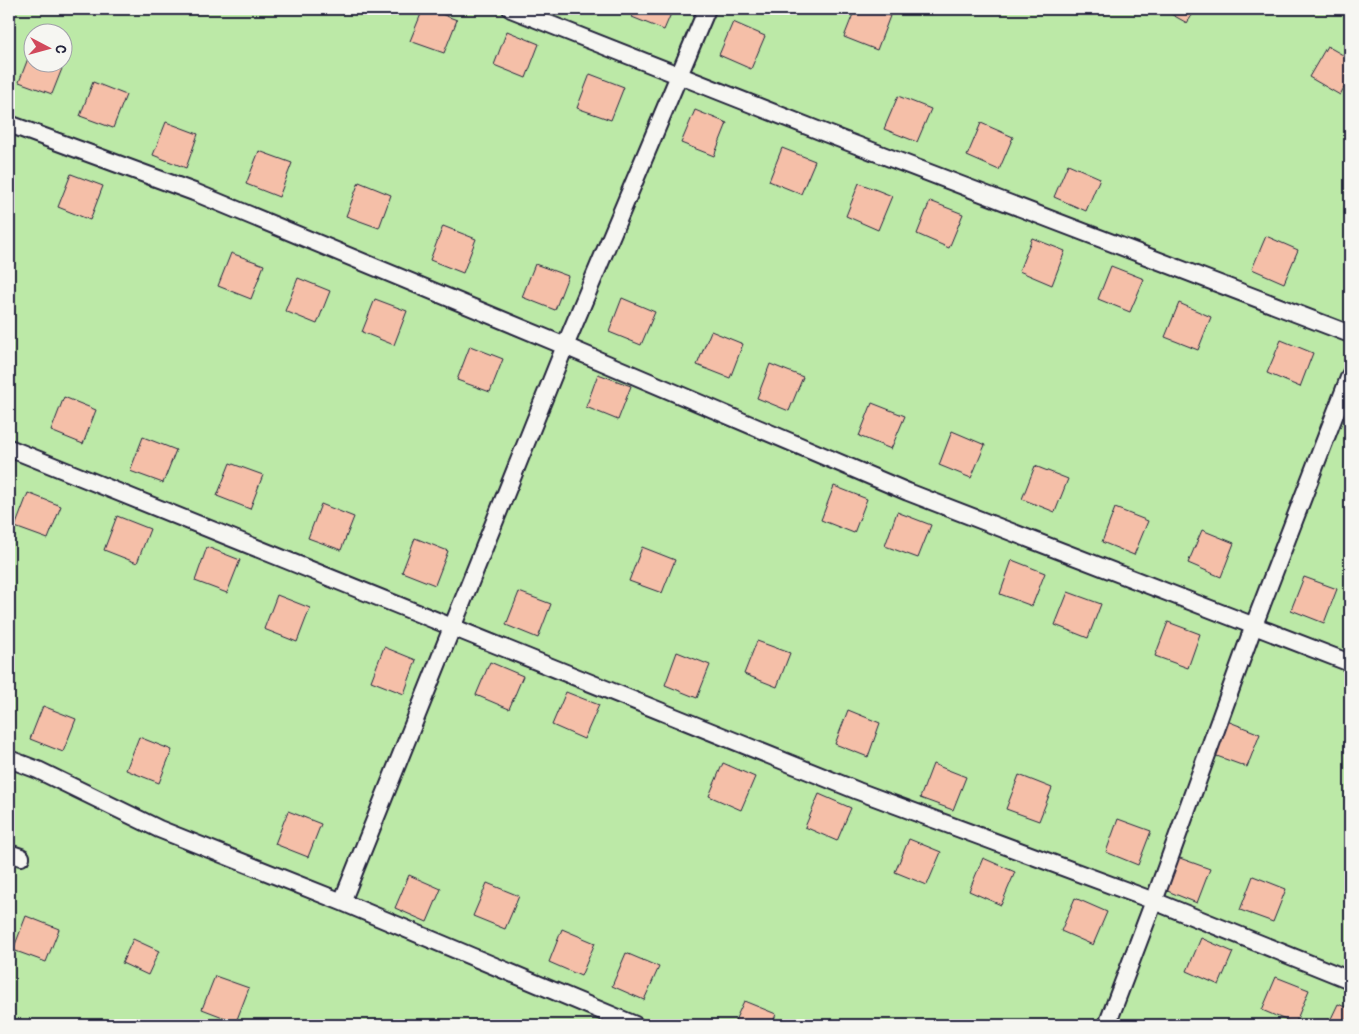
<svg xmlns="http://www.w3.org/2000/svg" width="1359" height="1034" viewBox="0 0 1359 1034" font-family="Pangolin,sans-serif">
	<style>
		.green { fill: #bce9a7; stroke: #6f8671; fill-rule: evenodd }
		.building { fill: #f5bfa8; stroke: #22223b }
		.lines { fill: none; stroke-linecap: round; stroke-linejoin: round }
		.lane-casing { stroke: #22223b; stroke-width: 20 }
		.lane { stroke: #f6f6f2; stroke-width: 16 }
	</style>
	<rect width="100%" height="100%" fill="#f6e6dc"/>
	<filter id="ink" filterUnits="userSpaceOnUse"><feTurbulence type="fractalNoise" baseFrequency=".02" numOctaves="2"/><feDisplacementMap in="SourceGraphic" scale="10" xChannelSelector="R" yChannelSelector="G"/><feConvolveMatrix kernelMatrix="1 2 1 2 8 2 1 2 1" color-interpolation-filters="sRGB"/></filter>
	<g filter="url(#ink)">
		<path class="green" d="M 9,9 L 1350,9 L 1350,1025 L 9,1025 ZM 32,32 L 62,32 L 62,62 L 32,62 Z"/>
		<path class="building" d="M 423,9 L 428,9 L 457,20 L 444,53 L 410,41 Z
			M 635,9 L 673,9 L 664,30 L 632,17 Z
			M 855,9 L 871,9 L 890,16 L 877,50 L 844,37 Z
			M 1162,9 L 1196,9 L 1187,23 Z
			M 733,22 L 765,36 L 751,69 L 719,55 Z
			M 507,31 L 539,44 L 526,78 L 494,65 Z
			M 1327,46 L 1350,59 L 1350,76 L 1340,95 L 1309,77 Z
			M 32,48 L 32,62 L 62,62 L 62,60 L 65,61 L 52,94 L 19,82 Z
			M 590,74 L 624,87 L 611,120 L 577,108 Z
			M 93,82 L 126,95 L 113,128 L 80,116 Z
			M 898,96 L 931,109 L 917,142 L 884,129 Z
			M 695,110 L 727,123 L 714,156 L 681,143 Z
			M 166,122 L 198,134 L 186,168 L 153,155 Z
			M 981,123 L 1013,137 L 999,170 L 967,156 Z
			M 782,148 L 815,161 L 801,194 L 769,181 Z
			M 259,151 L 292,163 L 279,197 L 246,184 Z
			M 1068,164 L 1100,178 L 1086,211 L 1054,197 Z
			M 71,174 L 103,186 L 90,220 L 58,207 Z
			M 359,182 L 391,195 L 379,228 L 346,216 Z
			M 859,183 L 892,196 L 878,230 L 846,216 Z
			M 930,201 L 963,214 L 949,248 L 917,234 Z
			M 443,226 L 476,239 L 463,273 L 430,260 Z
			M 1266,236 L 1298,250 L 1284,283 L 1252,269 Z
			M 1032,238 L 1065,251 L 1052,285 L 1019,271 Z
			M 231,253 L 264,265 L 251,299 L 218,286 Z
			M 535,264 L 568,276 L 555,310 L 522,297 Z
			M 1111,266 L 1144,279 L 1130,312 L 1098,299 Z
			M 298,278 L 330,291 L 317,324 L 285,311 Z
			M 622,298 L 655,312 L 641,345 L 609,332 Z
			M 375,299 L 407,311 L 394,345 L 362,332 Z
			M 1179,303 L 1211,317 L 1198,350 L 1165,337 Z
			M 711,331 L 743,344 L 730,378 L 697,365 Z
			M 1281,340 L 1313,353 L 1300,387 L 1267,373 Z
			M 470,346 L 503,359 L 490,392 L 457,380 Z
			M 770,364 L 803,377 L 789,411 L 757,398 Z
			M 598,374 L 631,386 L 618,420 L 586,407 Z
			M 64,397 L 96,410 L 83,444 L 51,431 Z
			M 872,403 L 905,416 L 891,449 L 859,436 Z
			M 952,431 L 985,445 L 971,478 L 939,465 Z
			M 143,437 L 176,450 L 163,483 L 130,471 Z
			M 230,463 L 263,475 L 250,509 L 217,496 Z
			M 1035,466 L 1068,479 L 1055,512 L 1022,499 Z
			M 834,486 L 867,499 L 854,533 L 821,520 Z
			M 28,493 L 61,506 L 48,539 L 15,527 Z
			M 321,504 L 354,517 L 341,550 L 308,538 Z
			M 1115,508 L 1148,521 L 1134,555 L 1102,542 Z
			M 897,512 L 931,525 L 918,558 L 885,546 Z
			M 117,516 L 150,529 L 137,563 L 104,550 Z
			M 1202,530 L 1234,543 L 1221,577 L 1188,563 Z
			M 415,538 L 448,551 L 435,585 L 402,572 Z
			M 207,547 L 240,560 L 227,593 L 195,581 Z
			M 642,547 L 675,560 L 662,593 L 629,581 Z
			M 1012,560 L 1045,573 L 1032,606 L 1000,594 Z
			M 1304,577 L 1337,589 L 1324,623 L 1291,610 Z
			M 519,592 L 551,604 L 538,638 L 506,625 Z
			M 1068,592 L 1101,604 L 1088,638 L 1055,625 Z
			M 277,595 L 310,608 L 297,642 L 264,629 Z
			M 1168,622 L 1200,634 L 1188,668 L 1155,656 Z
			M 757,641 L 790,653 L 777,687 L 744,674 Z
			M 384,647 L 416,660 L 404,694 L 371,681 Z
			M 677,652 L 710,665 L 697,698 L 665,685 Z
			M 490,662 L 523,676 L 509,709 L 476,695 Z
			M 566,692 L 599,705 L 584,739 L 552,725 Z
			M 43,706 L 76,719 L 63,752 L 30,739 Z
			M 848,710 L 880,723 L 868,757 L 835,744 Z
			M 1227,721 L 1260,734 L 1247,767 L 1214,755 Z
			M 139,737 L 172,750 L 159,783 L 126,770 Z
			M 723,763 L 755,777 L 741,810 L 709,796 Z
			M 933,764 L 966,777 L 953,810 L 920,798 Z
			M 1019,775 L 1052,788 L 1039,821 L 1006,809 Z
			M 819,794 L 851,808 L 837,841 L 805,827 Z
			M 288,811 L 321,824 L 308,857 L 275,844 Z
			M 1118,819 L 1151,831 L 1138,865 L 1106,852 Z
			M 909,839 L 941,852 L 927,885 L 895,872 Z
			M 1177,857 L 1210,869 L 1197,903 L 1165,890 Z
			M 983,858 L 1015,872 L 1001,905 L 969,891 Z
			M 409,875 L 441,889 L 427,922 L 395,908 Z
			M 1253,876 L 1286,889 L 1273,922 L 1240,910 Z
			M 487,883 L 519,896 L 505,929 L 473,916 Z
			M 1075,898 L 1107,912 L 1093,945 L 1061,931 Z
			M 26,916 L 59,929 L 46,962 L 13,950 Z
			M 562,929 L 595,943 L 581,976 L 549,962 Z
			M 1201,938 L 1233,952 L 1219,985 L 1187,971 Z
			M 133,939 L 159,951 L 148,975 L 122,963 Z
			M 626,953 L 659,967 L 644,1000 L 612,986 Z
			M 215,976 L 249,988 L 236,1022 L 202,1009 Z
			M 1276,977 L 1309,990 L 1295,1024 L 1262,1010 Z
			M 744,1001 L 776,1014 L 772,1025 L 733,1025 Z
			M 1338,1004 L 1350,1009 L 1350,1025 L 1328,1025 Z"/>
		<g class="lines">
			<g class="lane-casing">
				<path id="lane" d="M 511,9 L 825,133 L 1350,334
					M 9,124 L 194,192 L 565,346 L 908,492 L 1350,663
					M 9,448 L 858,791 L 1154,901 L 1350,980
					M 9,759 L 38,770 L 159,829 L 342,902 L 635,1025
					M 9,853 L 21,857
					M 342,902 L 565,346 L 707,9
					M 1107,1025 L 1154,901 L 1254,625 L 1350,375"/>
			</g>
			<use href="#lane" class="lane"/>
		</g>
	</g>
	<rect width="1359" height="1034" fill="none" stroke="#f6f6f2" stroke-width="30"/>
	<rect x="15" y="15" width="1329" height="1004" fill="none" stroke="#22223b" stroke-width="2" filter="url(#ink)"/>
	<g transform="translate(48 48) rotate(96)"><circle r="24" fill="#f6f6f2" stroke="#a1a1a9"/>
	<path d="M0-4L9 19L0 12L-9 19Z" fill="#d1495b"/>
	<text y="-8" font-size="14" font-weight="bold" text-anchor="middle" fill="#22223b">С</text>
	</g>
</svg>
